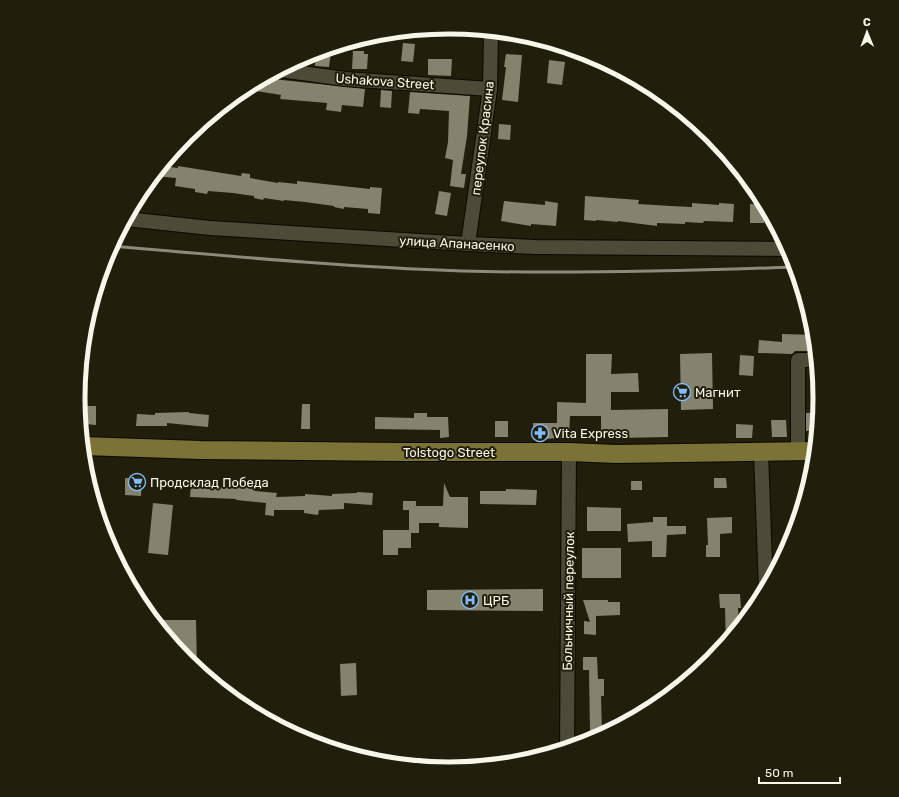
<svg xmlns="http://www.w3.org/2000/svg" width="899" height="797" viewBox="0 0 899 797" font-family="Rubik,sans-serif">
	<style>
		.building { fill: #85826d }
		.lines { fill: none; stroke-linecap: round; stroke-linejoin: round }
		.minor-casing { stroke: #0b0800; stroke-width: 16 }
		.major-casing { stroke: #0b0800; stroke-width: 20 }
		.minor { stroke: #4d4a37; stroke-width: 14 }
		.major { stroke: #7b7236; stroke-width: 18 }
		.rail { stroke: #8c8a7b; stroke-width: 3 }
		.labels { text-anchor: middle; stroke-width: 4; stroke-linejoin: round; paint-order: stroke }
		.street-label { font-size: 13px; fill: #f7f6ea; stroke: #211e0c }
		.poi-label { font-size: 13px; fill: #f7f6ea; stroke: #211e0c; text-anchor: start }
		.rim { fill: none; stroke: #f7f6ea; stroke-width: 5 }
	</style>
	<rect width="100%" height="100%" fill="#211e0c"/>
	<path class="building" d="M 403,43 L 415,44 L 413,62 L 401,61 Z
		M 353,51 L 364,51 L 364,54 L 368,54 L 367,69 L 352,69 Z
		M 316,52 L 331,53 L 329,67 L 315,66 Z
		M 506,54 L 522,55 L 518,102 L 502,100 L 506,67 L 504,67 Z
		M 428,59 L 452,59 L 451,76 L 428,75 Z
		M 549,60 L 565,62 L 562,85 L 547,83 Z
		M 264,78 L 365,89 L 363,107 L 342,105 L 341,112 L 326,110 L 327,103 L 280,99 L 281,95 L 256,91 L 257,82 Z
		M 381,90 L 392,91 L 391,108 L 380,107 Z
		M 410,92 L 470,96 L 467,136 L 461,174 L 466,174 L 464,188 L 450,186 L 453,160 L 445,158 L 448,142 L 449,111 L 420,109 L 419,114 L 408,113 Z
		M 499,124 L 511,125 L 510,140 L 498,139 Z
		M 162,166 L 178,168 L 178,166 L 241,176 L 242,173 L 250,174 L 250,178 L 278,183 L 278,182 L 297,184 L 297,181 L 370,189 L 370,187 L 382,188 L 380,214 L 368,213 L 368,209 L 344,207 L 344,209 L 334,207 L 334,206 L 305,202 L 284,200 L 284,201 L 264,198 L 263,200 L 254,198 L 254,196 L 233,193 L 208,191 L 207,194 L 195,192 L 195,189 L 175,186 L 176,178 L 154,176 Z
		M 439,191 L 451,193 L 447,216 L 435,214 Z
		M 585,196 L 625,199 L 639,200 L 638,204 L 671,206 L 692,207 L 692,203 L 719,205 L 719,203 L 734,204 L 733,222 L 704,221 L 703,223 L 685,222 L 685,224 L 657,223 L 657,226 L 618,221 L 618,222 L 596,220 L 596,221 L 584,220 Z
		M 504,201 L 545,205 L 545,201 L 558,203 L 556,226 L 531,224 L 531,226 L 501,221 Z
		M 750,204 L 765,205 L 775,223 L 764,221 L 764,223 L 750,223 Z
		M 782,334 L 815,335 L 816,351 L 795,351 L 792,354 L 758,353 L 759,340 L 782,342 Z
		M 712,353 L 713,409 L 681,410 L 680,354 Z
		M 586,354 L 612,354 L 611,374 L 638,373 L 639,392 L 611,392 L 611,410 L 668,409 L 668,437 L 617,438 L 617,436 L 601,436 L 601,416 L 570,416 L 569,437 L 546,439 L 533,439 L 533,423 L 557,423 L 557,402 L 586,403 Z
		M 740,355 L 754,356 L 753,376 L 739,375 Z
		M 302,404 L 310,404 L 310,429 L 301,429 Z
		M 86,406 L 96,406 L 96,425 L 86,424 L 86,420 L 80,420 L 79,412 L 86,411 Z
		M 189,412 L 189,413 L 209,415 L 208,427 L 167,423 L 167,426 L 136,426 L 137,414 L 155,415 L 155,413 Z
		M 820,412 L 818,430 L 806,431 L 806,413 Z
		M 414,413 L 427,413 L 427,417 L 448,417 L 449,437 L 440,438 L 440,430 L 375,429 L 375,417 L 414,418 Z
		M 771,420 L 786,420 L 787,437 L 772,437 Z
		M 495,421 L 508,421 L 508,437 L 495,437 Z
		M 736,424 L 753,425 L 752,438 L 736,438 Z
		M 125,478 L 142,479 L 141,496 L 125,495 Z
		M 714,478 L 726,478 L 727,488 L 714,488 Z
		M 631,481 L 642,481 L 642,490 L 631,490 Z
		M 444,483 L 450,497 L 468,497 L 468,528 L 439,527 L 439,523 L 419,523 L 419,533 L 411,533 L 411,548 L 398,548 L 398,555 L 383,555 L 383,530 L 409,530 L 409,510 L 403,510 L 403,501 L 416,501 L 416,506 L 443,506 Z
		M 191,485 L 206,486 L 206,487 L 237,488 L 237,486 L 255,487 L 255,491 L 277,493 L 276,497 L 305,496 L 305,494 L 332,496 L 332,494 L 357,493 L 357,492 L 373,493 L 372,505 L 344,503 L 344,509 L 319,510 L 318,515 L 304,513 L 304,510 L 274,510 L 274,516 L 265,515 L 266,503 L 236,500 L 236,499 L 190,497 Z
		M 506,489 L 537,490 L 536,505 L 480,504 L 480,491 L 506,491 Z
		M 153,503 L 173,505 L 168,555 L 148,553 Z
		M 587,507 L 621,508 L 621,531 L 587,531 Z
		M 653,517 L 667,517 L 667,526 L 686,526 L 686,534 L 667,535 L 666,557 L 652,557 L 652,541 L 628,542 L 627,524 L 653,522 Z
		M 732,517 L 732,533 L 720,534 L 720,557 L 706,557 L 706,545 L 708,545 L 707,518 Z
		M 582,548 L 621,548 L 621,578 L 582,578 Z
		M 543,589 L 543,611 L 427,610 L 427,590 Z
		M 719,594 L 740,594 L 741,608 L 738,608 L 739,629 L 726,645 L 725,608 L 720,608 Z
		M 583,600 L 608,600 L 608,602 L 620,602 L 620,615 L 596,616 L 596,635 L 584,634 L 584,621 L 590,622 Z
		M 153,620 L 196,620 L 197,670 L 187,661 Z
		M 583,657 L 597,657 L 598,679 L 604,679 L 604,696 L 601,696 L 602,732 L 610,732 L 587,743 L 587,732 L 590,732 L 589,670 L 583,670 Z
		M 356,663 L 357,695 L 341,696 L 340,664 Z
		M 421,758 L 421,767 L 396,765 L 396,759 Z"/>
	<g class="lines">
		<g class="minor-casing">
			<path id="minor" d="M 280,70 L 345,79 L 490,89
				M 126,219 L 210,228 L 468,244 L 535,247 L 789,249
				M 468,244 L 490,89 L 491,31
				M 798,451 L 798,360 L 817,360
				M 761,452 L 766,591
				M 567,749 L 569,452"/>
		</g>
		<g class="major-casing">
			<path id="major" d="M 83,446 L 200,450 L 401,452 L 569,452 L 616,454 L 816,451"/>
		</g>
		<use href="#minor" class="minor"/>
		<use href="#major" class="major"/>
		<path class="rail" d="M 112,246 C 228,256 345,267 462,271 C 573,274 685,271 796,267"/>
	</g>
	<defs>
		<g id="supermarket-ring" transform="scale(0.9)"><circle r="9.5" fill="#211e0c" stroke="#82bcfa" stroke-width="1.5"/><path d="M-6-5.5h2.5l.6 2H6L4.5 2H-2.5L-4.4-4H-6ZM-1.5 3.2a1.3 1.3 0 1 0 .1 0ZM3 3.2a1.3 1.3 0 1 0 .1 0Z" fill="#82bcfa"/></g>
		<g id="pharmacy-ring" transform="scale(0.9)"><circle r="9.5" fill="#211e0c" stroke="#82bcfa" stroke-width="1.5"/><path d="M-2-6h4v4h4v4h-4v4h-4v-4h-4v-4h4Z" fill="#82bcfa"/></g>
		<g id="hospital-ring" transform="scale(0.9)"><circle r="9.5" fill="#211e0c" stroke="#82bcfa" stroke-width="1.5"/><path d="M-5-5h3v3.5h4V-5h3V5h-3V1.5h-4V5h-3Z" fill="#82bcfa"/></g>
	</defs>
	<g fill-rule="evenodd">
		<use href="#supermarket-ring" x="682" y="392"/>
		<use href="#pharmacy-ring" x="540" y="433"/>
		<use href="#supermarket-ring" x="137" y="482"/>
		<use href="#hospital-ring" x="470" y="600"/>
	</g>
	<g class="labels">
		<g class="street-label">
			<text transform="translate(385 81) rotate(4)" y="5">Ushakova Street</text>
			<text transform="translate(482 138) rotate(-83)" y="5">переулок Красина</text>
			<text transform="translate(457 243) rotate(3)" y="5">улица Апанасенко</text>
			<text x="449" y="457">Tolstogo Street</text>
			<text transform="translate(568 601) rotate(-89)" y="5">Больничный переулок</text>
		</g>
		<g class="poi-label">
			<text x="695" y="397">Магнит</text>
			<text x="553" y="438">Vita Express</text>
			<text x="150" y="487">Продсклад Победа</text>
			<text x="483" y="605">ЦРБ</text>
		</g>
	</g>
	<path d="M0 0H899V797H0ZM85 398a364 364 0 1 1 728 0a364 364 0 1 1-728 0Z" fill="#211e0c" fill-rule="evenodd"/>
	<path class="rim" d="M85 398a364 364 0 1 1 728 0a364 364 0 1 1-728 0Z"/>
	<g transform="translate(867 32) rotate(359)" stroke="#211e0c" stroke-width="3" paint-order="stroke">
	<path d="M0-3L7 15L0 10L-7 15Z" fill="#f7f6ea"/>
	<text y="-6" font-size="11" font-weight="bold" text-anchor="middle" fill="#f7f6ea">С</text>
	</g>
	<path d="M759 777v6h81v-6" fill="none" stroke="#f7f6ea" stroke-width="2"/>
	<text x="765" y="777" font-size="12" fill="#f7f6ea" stroke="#211e0c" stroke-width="3" paint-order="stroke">50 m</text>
</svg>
